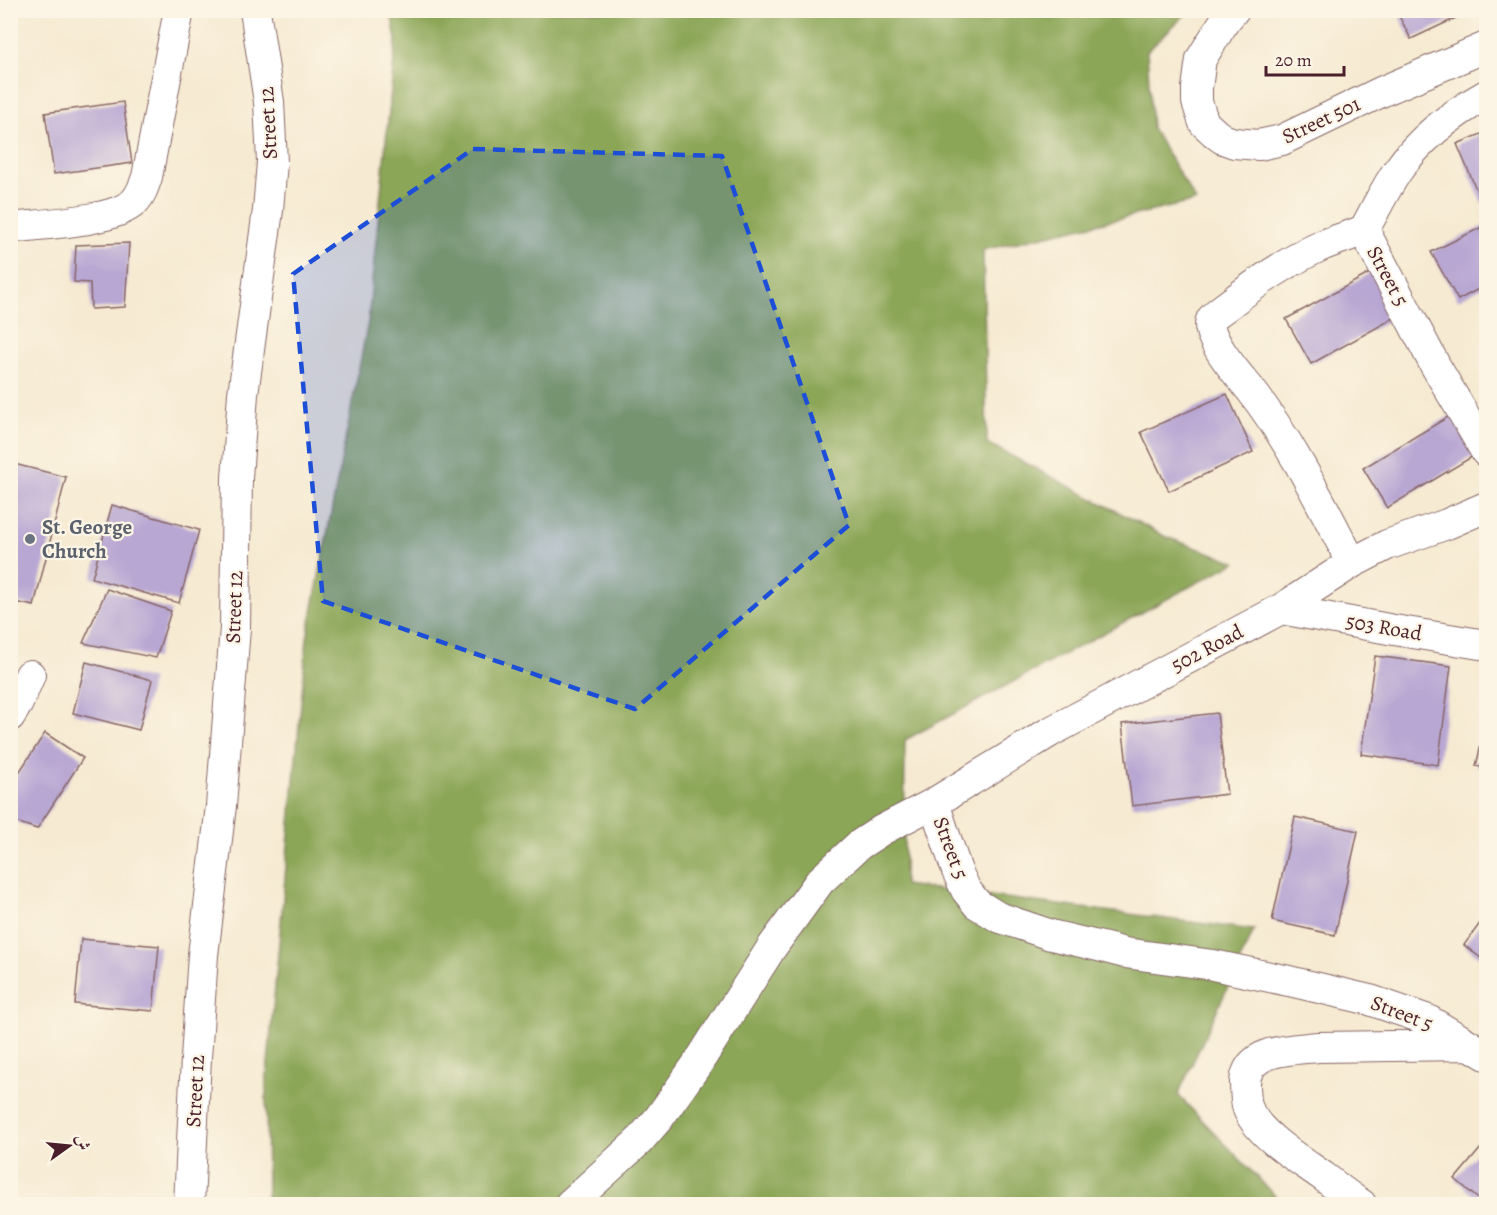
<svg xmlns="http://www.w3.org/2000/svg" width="1497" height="1215" viewBox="0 0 1497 1215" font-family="Alegreya,Amiri,serif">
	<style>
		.forest { fill: #8ba657; stroke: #6a6241; stroke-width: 1.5 }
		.building { fill: #b9a7d3 }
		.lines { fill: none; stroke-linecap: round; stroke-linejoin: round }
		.street-casing { stroke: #866665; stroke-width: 32 }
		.street { stroke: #fff; stroke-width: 30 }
		.marked { fill: #1d4ed8; fill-opacity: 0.2; stroke: #1d4ed8; stroke-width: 4.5; stroke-dasharray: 12 8; stroke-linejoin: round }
		.worship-dot { fill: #6b7280; stroke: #fcf5e5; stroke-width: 2 }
		.labels { text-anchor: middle; stroke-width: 4.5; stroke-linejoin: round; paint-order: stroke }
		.street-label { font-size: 21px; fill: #4a1f2b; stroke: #fcf5e5 }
		.worship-label { font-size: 21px; font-weight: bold; fill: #5b616d; stroke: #fcf5e5; text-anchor: start }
	</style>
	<rect width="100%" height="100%" fill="#fcf5e5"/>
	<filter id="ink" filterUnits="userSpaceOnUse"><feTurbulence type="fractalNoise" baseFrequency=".0167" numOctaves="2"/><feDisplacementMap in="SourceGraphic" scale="12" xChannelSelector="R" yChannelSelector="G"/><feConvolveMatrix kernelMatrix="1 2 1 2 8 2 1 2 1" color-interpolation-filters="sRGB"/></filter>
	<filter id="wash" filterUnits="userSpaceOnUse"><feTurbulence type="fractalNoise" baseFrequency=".008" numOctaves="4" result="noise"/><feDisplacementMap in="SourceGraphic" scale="24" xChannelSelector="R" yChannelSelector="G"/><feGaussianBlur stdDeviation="1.35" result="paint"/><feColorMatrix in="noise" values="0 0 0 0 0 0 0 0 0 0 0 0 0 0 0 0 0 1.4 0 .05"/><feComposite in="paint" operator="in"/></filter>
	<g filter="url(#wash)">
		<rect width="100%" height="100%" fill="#f6ead2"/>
		<path class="forest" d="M 391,11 L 1189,11 L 1147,51 L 1152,128 L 1196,201 L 983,250 L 987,443 L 1166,537 L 1236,562 L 905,740 L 904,885 L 1254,930 L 1178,1095 L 1283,1204 L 267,1204 L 266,1085 L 307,638 L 368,322 L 396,40 Z"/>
		<g id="blocks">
			<path class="building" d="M 10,10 L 27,10 L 27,11 L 10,17 Z
				M 1396,10 L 1473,10 L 1411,39 Z
				M 123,102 L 132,163 L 54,174 L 45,113 Z
				M 1486,132 L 1486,201 L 1482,203 L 1457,144 Z
				M 1486,225 L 1486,285 L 1458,300 L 1431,252 Z
				M 129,243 L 125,307 L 91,309 L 90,283 L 74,282 L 76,245 Z
				M 1372,272 L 1396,317 L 1311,364 L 1286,319 Z
				M 1227,394 L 1253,452 L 1169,491 L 1141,432 Z
				M 1451,415 L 1475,455 L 1387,508 L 1363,468 Z
				M 10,463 L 66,477 L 34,606 L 10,601 Z
				M 112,505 L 199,530 L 179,603 L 92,578 Z
				M 107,589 L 171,611 L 156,658 L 83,643 Z
				M 1375,656 L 1451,666 L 1438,765 L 1361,754 Z
				M 86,662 L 152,680 L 139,730 L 73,713 Z
				M 1217,713 L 1227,794 L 1132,806 L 1122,724 Z
				M 1486,723 L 1486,768 L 1476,766 Z
				M 45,733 L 83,758 L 37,829 L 10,820 L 10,786 Z
				M 1295,817 L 1358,831 L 1335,935 L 1272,921 Z
				M 1486,915 L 1486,962 L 1464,945 Z
				M 81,939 L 159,946 L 153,1011 L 75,1004 Z
				M 1486,1142 L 1486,1204 L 1484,1204 L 1455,1179 Z"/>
		</g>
	</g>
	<g filter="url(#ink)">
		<use href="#blocks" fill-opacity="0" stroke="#866665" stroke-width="1.5"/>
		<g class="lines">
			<g class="street-casing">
				<path id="street" d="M 1234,10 L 1224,22 L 1201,59 L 1197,88 L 1197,102 L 1204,123 L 1216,134 L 1223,139 L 1234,143 L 1259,145 L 1282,140 L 1383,91 L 1486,47
					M 10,228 C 41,224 113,222 134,202 C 141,195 144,186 147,177 L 179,10
					M 1364,230 L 1435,365 L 1486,452
					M 1364,230 C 1375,210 1385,189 1398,170 C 1421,137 1452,114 1486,95
					M 1352,563 C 1321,503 1291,442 1250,389 C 1240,377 1203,335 1211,320 C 1214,314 1223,309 1228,305 C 1256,283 1288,261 1321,246 C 1335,240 1350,236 1364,230
					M 1281,609 L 1394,630 L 1486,645
					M 10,716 L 18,703 L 30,675
					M 934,803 L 957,871 L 966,890 L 977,904 L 998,917 L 1051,935 L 1102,947 L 1125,953 L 1213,965 L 1289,981 L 1370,1000 L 1428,1020 L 1486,1055
					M 189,1204 L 196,1058 L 203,955 L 221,806 L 235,628 L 237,478 L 243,394 L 268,210 L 272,162 L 269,102 L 255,10
					M 570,1204 L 639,1141 L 659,1118 L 698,1063 L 772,947 L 820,881 L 859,845 L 882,830 L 934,803 L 1050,732 L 1281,609 L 1352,563 L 1387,545 L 1447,524 L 1486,507
					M 1361,1204 C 1348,1196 1336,1186 1324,1177 C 1302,1161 1258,1135 1248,1109 C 1245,1100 1245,1091 1245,1082 C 1248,1048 1292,1050 1318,1047 L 1468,1045"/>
			</g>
			<use href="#street" class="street"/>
		</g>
	</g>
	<path class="marked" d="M 473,149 L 722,156 L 849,525 L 635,709 L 323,601 L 293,274 Z"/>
	<circle class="worship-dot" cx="30" cy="539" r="6"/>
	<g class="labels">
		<g class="street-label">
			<text transform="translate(1321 120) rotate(-25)" y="7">Street 501</text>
			<text transform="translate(268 123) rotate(-93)" y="7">Street 12</text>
			<text transform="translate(1388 276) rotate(62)" y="7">Street 5</text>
			<text transform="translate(234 607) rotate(-88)" y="7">Street 12</text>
			<text transform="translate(1384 627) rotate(10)" y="7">503 Road</text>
			<text transform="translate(1207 648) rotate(-28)" y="7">502 Road</text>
			<text transform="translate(951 848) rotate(70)" y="7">Street 5</text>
			<text transform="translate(1402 1013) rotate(21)" y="7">Street 5</text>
			<text transform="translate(195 1091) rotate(-87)" y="7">Street 12</text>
		</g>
		<g class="worship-label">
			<text x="42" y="534">St. George<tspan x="42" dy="24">Church</tspan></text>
		</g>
	</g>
	<rect width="1497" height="1215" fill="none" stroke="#fcf5e5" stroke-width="36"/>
	<g transform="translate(69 1146) rotate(75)" stroke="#fcf5e5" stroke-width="4.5" paint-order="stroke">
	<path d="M0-4.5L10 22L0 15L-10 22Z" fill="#4a1f2b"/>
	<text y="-9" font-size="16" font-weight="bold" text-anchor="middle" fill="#4a1f2b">ش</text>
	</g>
	<path d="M1266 66v9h78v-9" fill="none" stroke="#4a1f2b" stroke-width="3"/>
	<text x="1275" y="66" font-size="18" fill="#4a1f2b" stroke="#fcf5e5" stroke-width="4.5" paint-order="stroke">20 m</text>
</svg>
